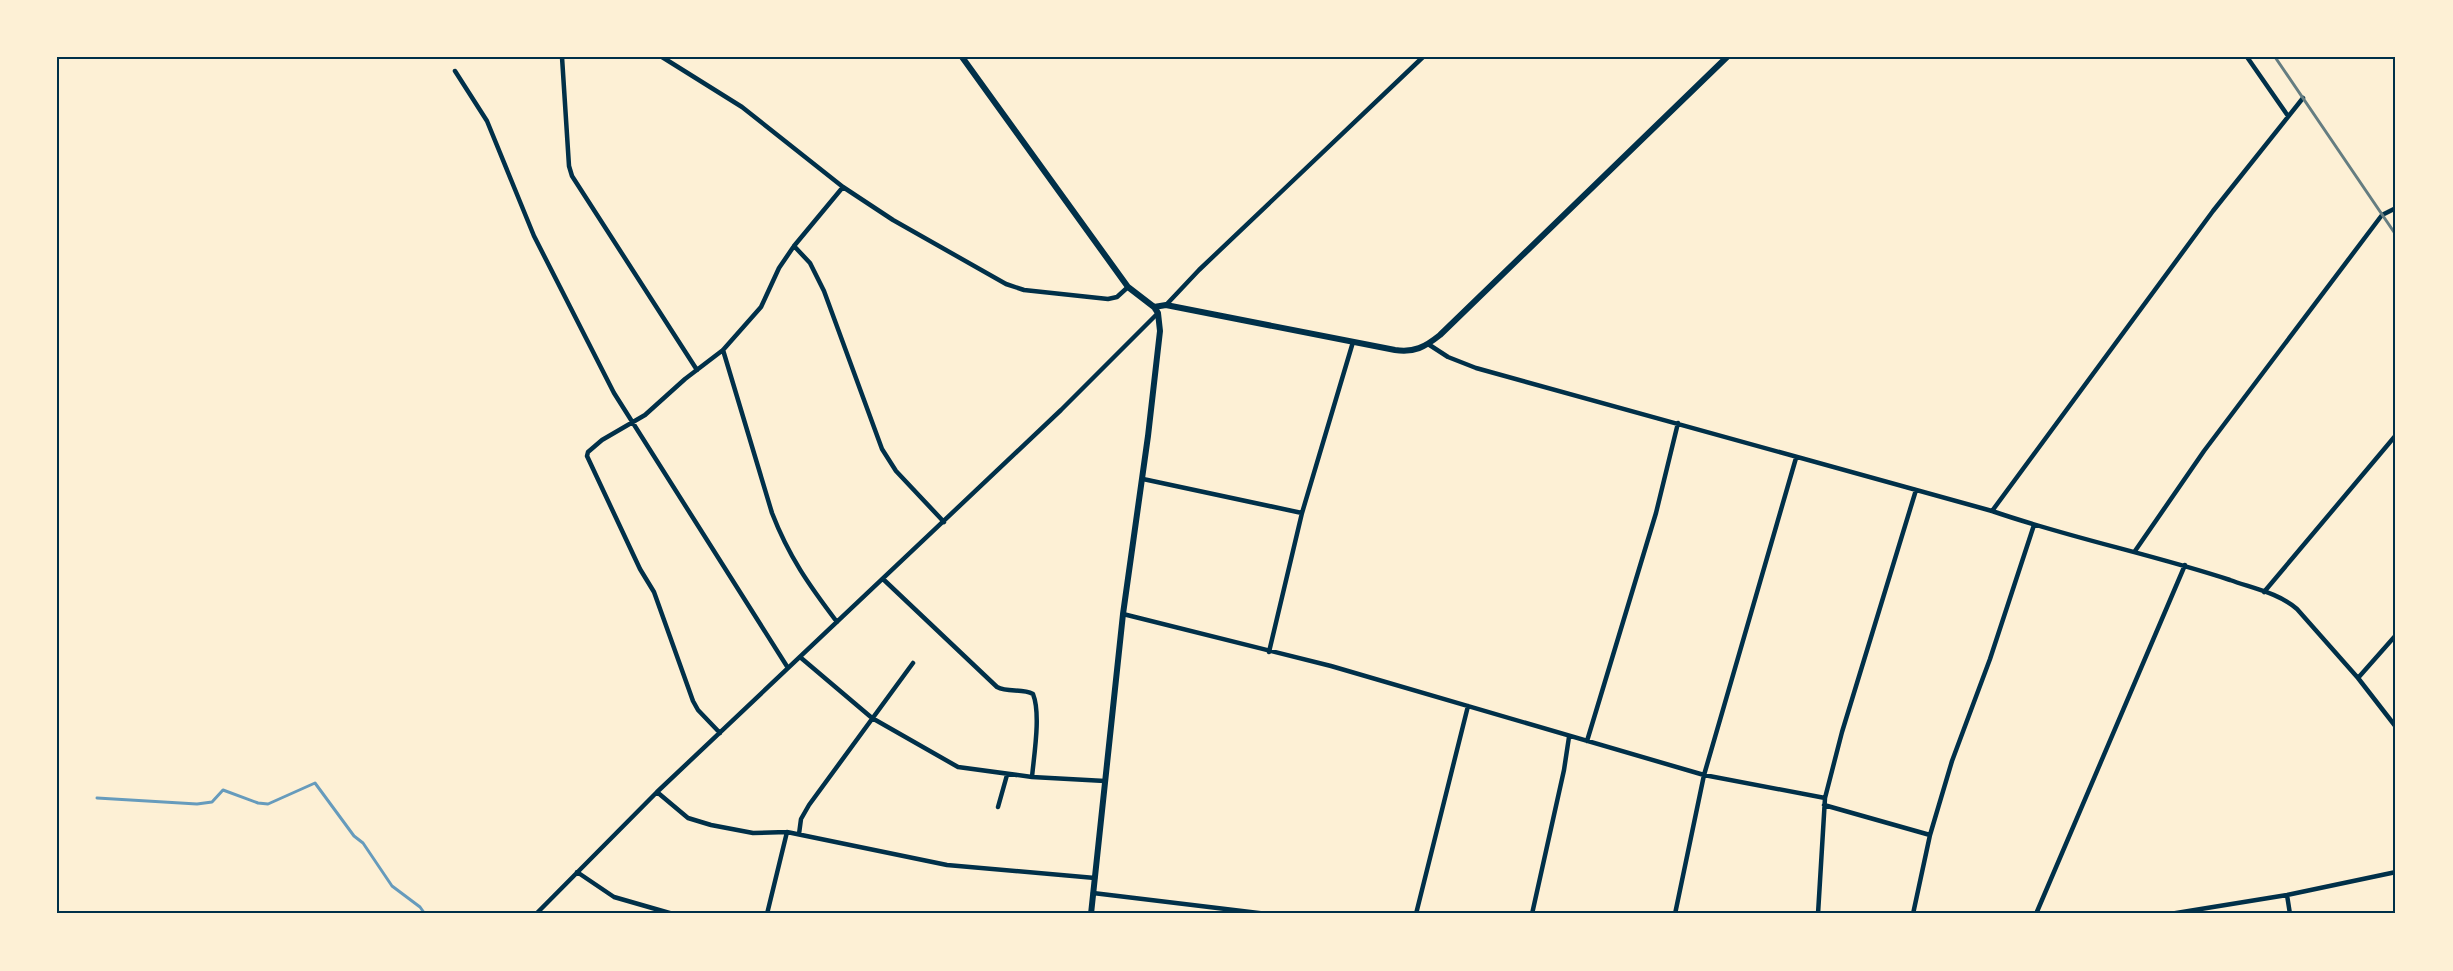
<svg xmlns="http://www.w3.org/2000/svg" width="2453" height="971" viewBox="0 0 2453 971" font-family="Raleway,sans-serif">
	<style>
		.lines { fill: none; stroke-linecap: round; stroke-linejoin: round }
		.stream { stroke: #669bbc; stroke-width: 3 }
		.minor { stroke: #003049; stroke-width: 4.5 }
		.tertiary { stroke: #003049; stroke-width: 6 }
		.rail { stroke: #657d81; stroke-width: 3 }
		.neatline { fill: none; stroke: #003049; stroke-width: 2 }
	</style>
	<rect width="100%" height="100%" fill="#fdf0d5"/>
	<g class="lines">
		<path class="stream" d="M 97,798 L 197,804 L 212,802 L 223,790 L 258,803 L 268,804 L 315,783 L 354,836 L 363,843 L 392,886 L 420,907 L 425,914"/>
		<path class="minor" d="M 562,57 L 569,166 L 572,176 L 697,370
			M 662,57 L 742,107 L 843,187 L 893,220 L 1006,284 L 1024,290 L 1108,299 L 1117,297 L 1128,287
			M 2247,57 L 2288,116
			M 455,71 L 487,121 L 534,236 L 614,393 L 788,668
			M 794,246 L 810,263 L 824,291 L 882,449 L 896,471 L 944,522
			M 1166,305 L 1199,270 L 1423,57
			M 1428,344 L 1448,357 L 1476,368 L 1992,511 C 2070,538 2151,554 2230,580 C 2252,588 2279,593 2297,609 L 2358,678 L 2396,727
			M 723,350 L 772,513 C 789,557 809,585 837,622
			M 1143,479 L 1302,513
			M 1992,511 L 2213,211 L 2303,98
			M 2135,551 L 2204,451 L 2382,215 L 2396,208
			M 883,579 L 997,687 C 1008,693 1022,688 1033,694 C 1041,714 1034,755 1032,777
			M 2264,592 L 2396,435
			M 1123,614 L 1331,666 L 1704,775 L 1825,798
			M 1269,652 L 1302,513 L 1353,342
			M 800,657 L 872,718 L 958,767 L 1032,777 L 1105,781
			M 2358,678 L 2396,635
			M 720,733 L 698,710 L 693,701 L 654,592 L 640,569 L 587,456 L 588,452 L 602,440 L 645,415 L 685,379 L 723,350 L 761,307 L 779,268 L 794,246 L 843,187
			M 1587,741 L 1656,513 L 1678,423
			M 657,792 L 688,818 L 711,825 L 753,833 L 787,832 L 947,865 L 1095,878
			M 1824,805 L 1930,835
			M 998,807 L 1007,775
			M 799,834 L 801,819 L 809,805 L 913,663
			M 577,872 L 614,897 L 673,914
			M 1093,893 L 1267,914
			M 2287,895 L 2290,914
			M 536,914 L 657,792 L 1061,410 L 1158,313
			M 767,914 L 787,832
			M 1416,914 L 1468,706
			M 1532,914 L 1564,770 L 1569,737
			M 1675,914 L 1704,775 L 1796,458
			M 1818,914 L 1825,798 L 1842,732 L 1916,490
			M 1913,914 L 1930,835 L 1952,761 L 1990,659 L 2034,525
			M 2036,914 L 2185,565
			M 2170,914 L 2287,895 L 2396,872"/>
		<path class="tertiary" d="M 962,57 L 1128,287 L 1154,307 L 1158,313 L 1160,331 L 1148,436 L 1123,614 L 1091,914
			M 1154,307 L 1166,305 L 1395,350 C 1414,353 1425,347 1440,335 L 1727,57"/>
		<path class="rail" d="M 2275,57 L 2396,235"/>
	</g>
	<rect width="2453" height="971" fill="none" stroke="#fdf0d5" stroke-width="117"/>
	<rect x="58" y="58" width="2336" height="854" class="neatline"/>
</svg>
